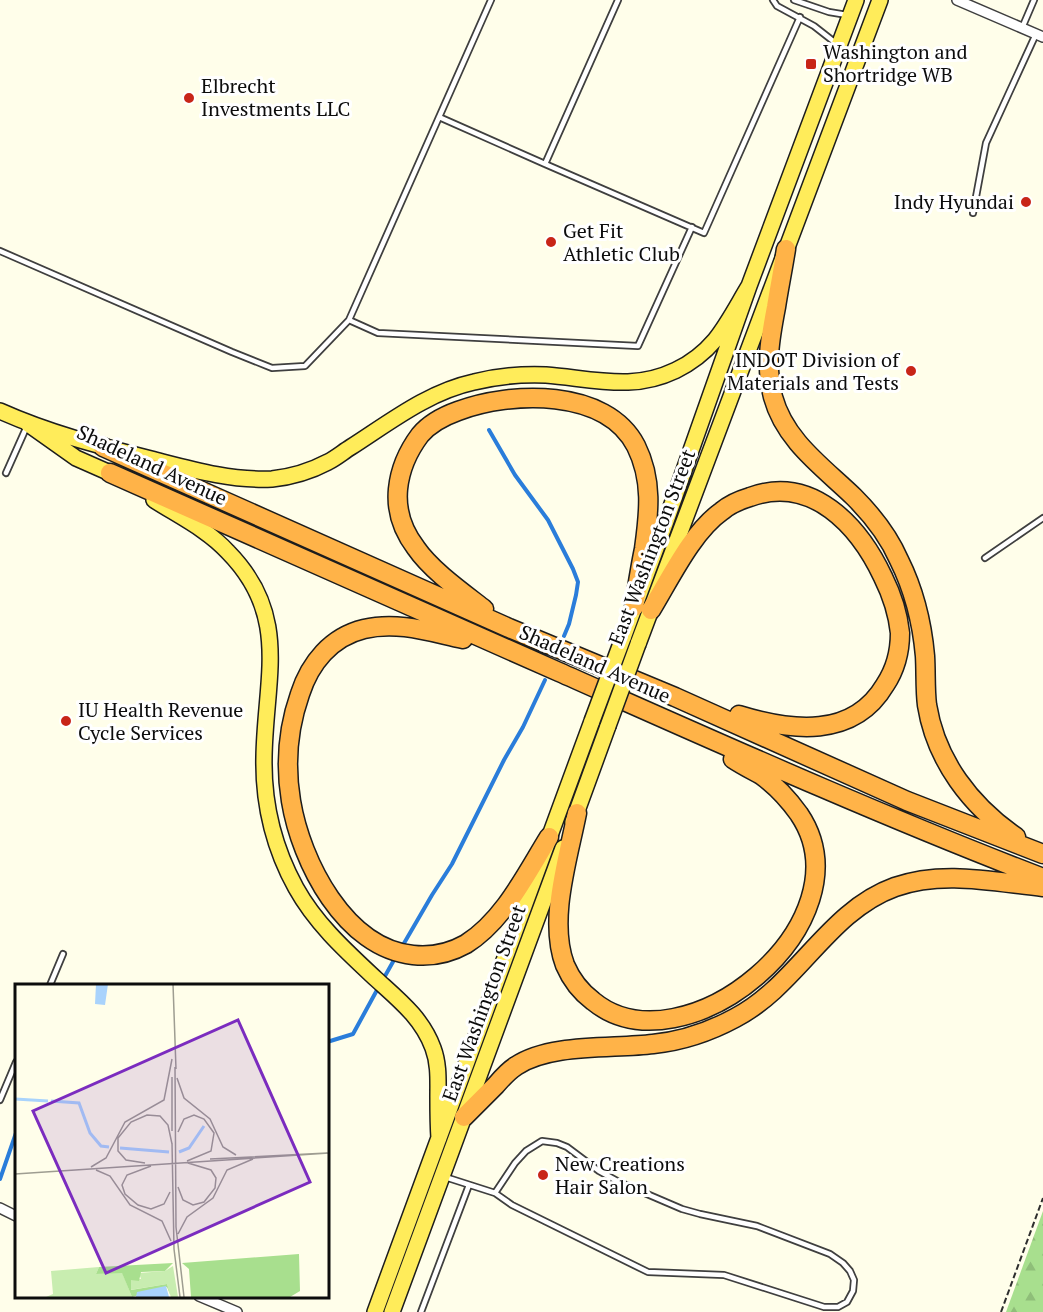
<svg xmlns="http://www.w3.org/2000/svg" width="1043" height="1312" viewBox="0 0 1043 1312" font-family="'PT Serif',serif">
	<style>
		.forest { fill: url(#forest-firs) }
		.lines { fill: none; stroke-linecap: round; stroke-linejoin: round }
		.stream { stroke: #2a7dda; stroke-width: 4 }
		.service-casing { stroke: #3f3f3f; stroke-width: 8 }
		.minor-casing { stroke: #3f3f3f; stroke-width: 12 }
		.primary-casing { stroke: #1d1d1d; stroke-width: 18 }
		.motorway-casing { stroke: #1d1d1d; stroke-width: 21 }
		.path { stroke: #2e2e2e; stroke-width: 2; stroke-dasharray: 6 3; stroke-linecap: butt }
		.service { stroke: #fff; stroke-width: 4.5 }
		.minor { stroke: #fff; stroke-width: 9 }
		.primary { stroke: #ffec5a; stroke-width: 15 }
		.motorway { stroke: #ffb348; stroke-width: 18 }
		.primary-bridge-casing { stroke: #1d1d1d; stroke-width: 18; stroke-linecap: butt }
		.primary-bridge { stroke: #ffec5a; stroke-width: 15 }
		.poi-dot { fill: #c82518; stroke: #fff; stroke-width: 2 }
		.labels { text-anchor: middle; stroke-width: 6; stroke-linejoin: round; paint-order: stroke }
		.poi-label { font-size: 20px; fill: #0c0c0c; stroke: #fff; text-anchor: start }
		.street-label { font-size: 20px; fill: #0c0c0c; stroke: #fff }
		.inset-river { fill: none; stroke: #a9d3fc; stroke-width: 3 }
		.inset-road { fill: none; stroke: #9e9d91; stroke-width: 1.5 }
		.view { fill: #7b2cbf; fill-opacity: 0.15; stroke: #7b2cbf; stroke-width: 3 }
		.inset-edge { fill: none; stroke: #0c0c0c; stroke-width: 3 }
	</style>
	<defs>
		<pattern id="forest-firs" width="22" height="20" patternUnits="userSpaceOnUse" patternTransform="scale(1.5)"><rect width="22" height="20" fill="#a8df8e"/><path d="M5 1l3.5 6h-7zM16 11l3.5 6h-7z" fill="#8fbe79"/></pattern>
	</defs>
	<rect width="100%" height="100%" fill="#fffeea"/>
	<path class="forest" d="M 1043,1211 L 1043,1312 L 1006,1312 Z"/>
	<g class="lines">
		<path class="stream" d="M 489,430 L 515,475 L 548,520 L 573,569 L 578,582 L 576,595 L 569,624 L 564,636
			M 403,945 L 432,895 L 452,864 L 504,760 L 523,727 L 545,680
			M 385,976 L 394,960
			M 327,1042 L 353,1034 L 377,990
			M 0,1179 L 16,1133"/>
		<g class="service-casing">
			<path id="service" d="M 773,0 L 777,6 L 814,26 L 837,44
				M 794,0 L 829,12 L 847,15
				M 1022,28 L 1034,0
				M 439,117 L 545,164 L 618,0
				M 545,164 L 704,233 L 800,17
				M 973,213 L 986,143 L 1036,34
				M 0,251 L 232,352 L 272,368 L 305,366 L 349,320 L 491,0
				M 349,320 L 378,333 L 638,346 L 692,227
				M 6,473 L 27,426
				M 985,558 L 1043,518
				M 50,985 L 63,954
				M 0,1100 L 16,1062
				M 445,1177 L 495,1193 L 512,1205 L 648,1272 L 724,1275 L 824,1307 L 838,1307 L 847,1302 L 853,1291 L 854,1280 L 850,1271 L 843,1263 L 830,1254 L 757,1226 L 700,1214 L 682,1209 L 619,1182 L 599,1171 L 567,1147 L 557,1143 L 542,1141 L 526,1151 L 515,1163 L 495,1193
				M 421,1312 L 469,1185"/>
		</g>
		<g class="minor-casing">
			<path id="minor" d="M 957,0 L 1043,37
				M 0,1208 L 16,1216
				M 199,1296 L 237,1312"/>
		</g>
		<g class="primary-casing">
			<path id="primary" d="M 0,411 C 49,433 100,446 151,459 C 190,469 231,481 272,479 C 291,477 311,471 328,462 C 336,458 343,452 351,447 C 390,422 428,392 474,382 C 498,376 522,374 546,375 C 573,377 601,383 628,382 C 661,381 693,366 715,340 C 728,324 738,304 749,286
				M 28,424 L 76,458 L 110,473 L 119,478
				M 154,500 C 179,516 208,530 228,552 C 291,616 265,679 264,757 C 263,803 274,848 296,888 C 316,924 346,951 376,979 C 399,1000 422,1018 433,1048 C 439,1064 438,1080 438,1097 C 438,1110 438,1124 439,1138
				M 623,638 L 665,524 L 749,286 L 856,0
				M 638,644 L 880,0
				M 573,822 L 608,726
				M 375,1312 L 592,721
				M 392,1312 L 563,848"/>
		</g>
		<g class="motorway-casing">
			<path id="motorway" d="M 786,249 C 783,268 779,288 776,307 C 770,338 765,366 773,397 C 785,441 823,467 854,497 C 872,515 889,537 899,560 C 914,590 922,622 925,656 C 926,672 925,689 927,705 C 936,761 971,806 1016,837
				M 103,447 L 509,628 L 675,697 L 907,801 L 1043,854
				M 110,473 C 259,540 409,606 559,672 C 719,743 879,815 1043,878
				M 484,609 C 462,592 431,570 416,548 C 403,531 396,510 398,489 C 400,469 408,451 420,435 C 430,423 444,416 458,411 C 511,391 606,388 636,446 C 653,480 649,513 644,549 C 640,568 637,588 634,607
				M 651,610 C 670,579 692,532 722,511 C 730,504 740,500 750,497 C 812,474 859,526 883,577 C 892,595 898,614 900,633 C 900,652 895,670 885,685 C 853,739 791,731 739,715
				M 463,639 C 430,632 398,621 364,629 C 331,637 310,663 300,694 C 288,728 285,765 291,801 C 301,862 345,948 413,955 C 431,957 450,953 466,944 C 504,920 526,874 549,837
				M 577,813 C 568,859 548,920 565,965 C 571,979 581,992 593,1001 C 683,1075 872,922 799,814 C 789,800 775,785 761,775 C 752,770 742,765 733,759
				M 464,1117 C 475,1106 485,1096 496,1085 C 502,1078 508,1071 516,1066 C 550,1043 613,1049 653,1044 C 682,1041 709,1032 735,1018 C 797,986 828,911 895,887 C 943,870 994,882 1043,887"/>
		</g>
		<path class="path" d="M 1001,1312 L 1043,1198"/>
		<use href="#service" class="service"/>
		<use href="#minor" class="minor"/>
		<use href="#primary" class="primary"/>
		<use href="#motorway" class="motorway"/>
		<g class="primary-bridge-casing">
			<path id="primary-bridge" d="M 592,721 L 623,638
				M 608,726 L 638,644"/>
		</g>
		<use href="#primary-bridge" class="primary-bridge"/>
	</g>
	<g class="poi-dot">
		<rect x="805" y="58" width="12" height="12" rx="3"/>
		<circle cx="189" cy="98" r="6"/>
		<circle cx="1026" cy="202" r="6"/>
		<circle cx="551" cy="242" r="6"/>
		<circle cx="911" cy="371" r="6"/>
		<circle cx="66" cy="721" r="6"/>
		<circle cx="543" cy="1175" r="6"/>
	</g>
	<g class="labels">
		<g class="poi-label">
			<text x="823" y="59">Washington and<tspan x="823" dy="23">Shortridge WB</tspan></text>
			<text x="201" y="93">Elbrecht<tspan x="201" dy="23">Investments LLC</tspan></text>
			<text x="1014" y="209" text-anchor="end">Indy Hyundai</text>
			<text x="563" y="238">Get Fit<tspan x="563" dy="23">Athletic Club</tspan></text>
			<text x="899" y="367" text-anchor="end">INDOT Division of<tspan x="899" dy="23">Materials and Tests</tspan></text>
			<text x="78" y="717">IU Health Revenue<tspan x="78" dy="23">Cycle Services</tspan></text>
			<text x="555" y="1171">New Creations<tspan x="555" dy="23">Hair Salon</tspan></text>
		</g>
		<g class="street-label">
			<text transform="translate(152 465) rotate(25)" y="7">Shadeland Avenue</text>
			<text transform="translate(652 547) rotate(-69)" y="7">East Washington Street</text>
			<text transform="translate(595 664) rotate(24)" y="7">Shadeland Avenue</text>
			<text transform="translate(484 1003) rotate(-70)" y="7">East Washington Street</text>
		</g>
	</g>
	<g transform="translate(15 984)">
		<rect width="314" height="314" fill="#fffeea"/>
		<path d="M 158,282 L 163,313 L 156,313 L 152,300 L 115,306 L 116,295 L 126,295 L 124,289 L 150,287 ZM 84,283 L 81,290 L 107,288 L 117,313 L 31,313 L 38,310 L 36,287 Z" fill="#c8edb0"/>
		<path d="M 284,270 L 285,307 L 275,313 L 176,313 L 174,285 L 167,279 ZM 158,279 L 150,287 L 126,288 L 124,297 L 116,296 L 116,306 L 152,300 L 156,313 L 152,303 L 117,313 L 107,289 L 81,290 L 84,283 Z" fill="#a8df8e"/>
		<path d="M 81,0 L 93,0 L 90,21 L 80,20 ZM 151,302 L 154,313 L 121,313 L 122,308 Z" fill="#a9d3fc"/>
		<path class="inset-river" d="M 0,115 L 33,117M 36,117 L 64,119 L 75,149 L 86,162 L 94,163M 105,164 L 154,168M 164,168 L 174,164 L 189,142"/>
		<path class="inset-road" d="M 158,0 L 161,85M 160,83 L 161,243 L 169,313M 162,94 L 169,114 L 195,135 L 208,163 L 221,171M 157,147 L 157,93M 163,148 L 169,135 L 179,131 L 189,135 L 199,149 L 196,167 L 172,177M 157,159 L 159,265 L 165,313M 195,175 L 312,169M 130,179 L 111,176 L 103,167 L 103,154 L 116,138 L 132,131 L 145,132 L 153,141 L 157,160M 136,182 L 112,191 L 107,201 L 110,210 L 123,221 L 136,225 L 149,220 L 155,208M 76,183 L 91,174 L 110,138 L 149,116 L 157,75M 81,186 L 95,192 L 115,221 L 147,237 L 156,257M 0,190 L 314,169M 163,203 L 168,216 L 178,221 L 189,218 L 200,204 L 201,194 L 196,186 L 173,179M 163,250 L 172,233 L 198,214 L 212,186 L 238,175"/>
		<path class="view" d="M 223,36 L 295,198 L 91,289 L 18,127 Z"/>
		<rect width="314" height="314" class="inset-edge"/>
	</g>
</svg>
